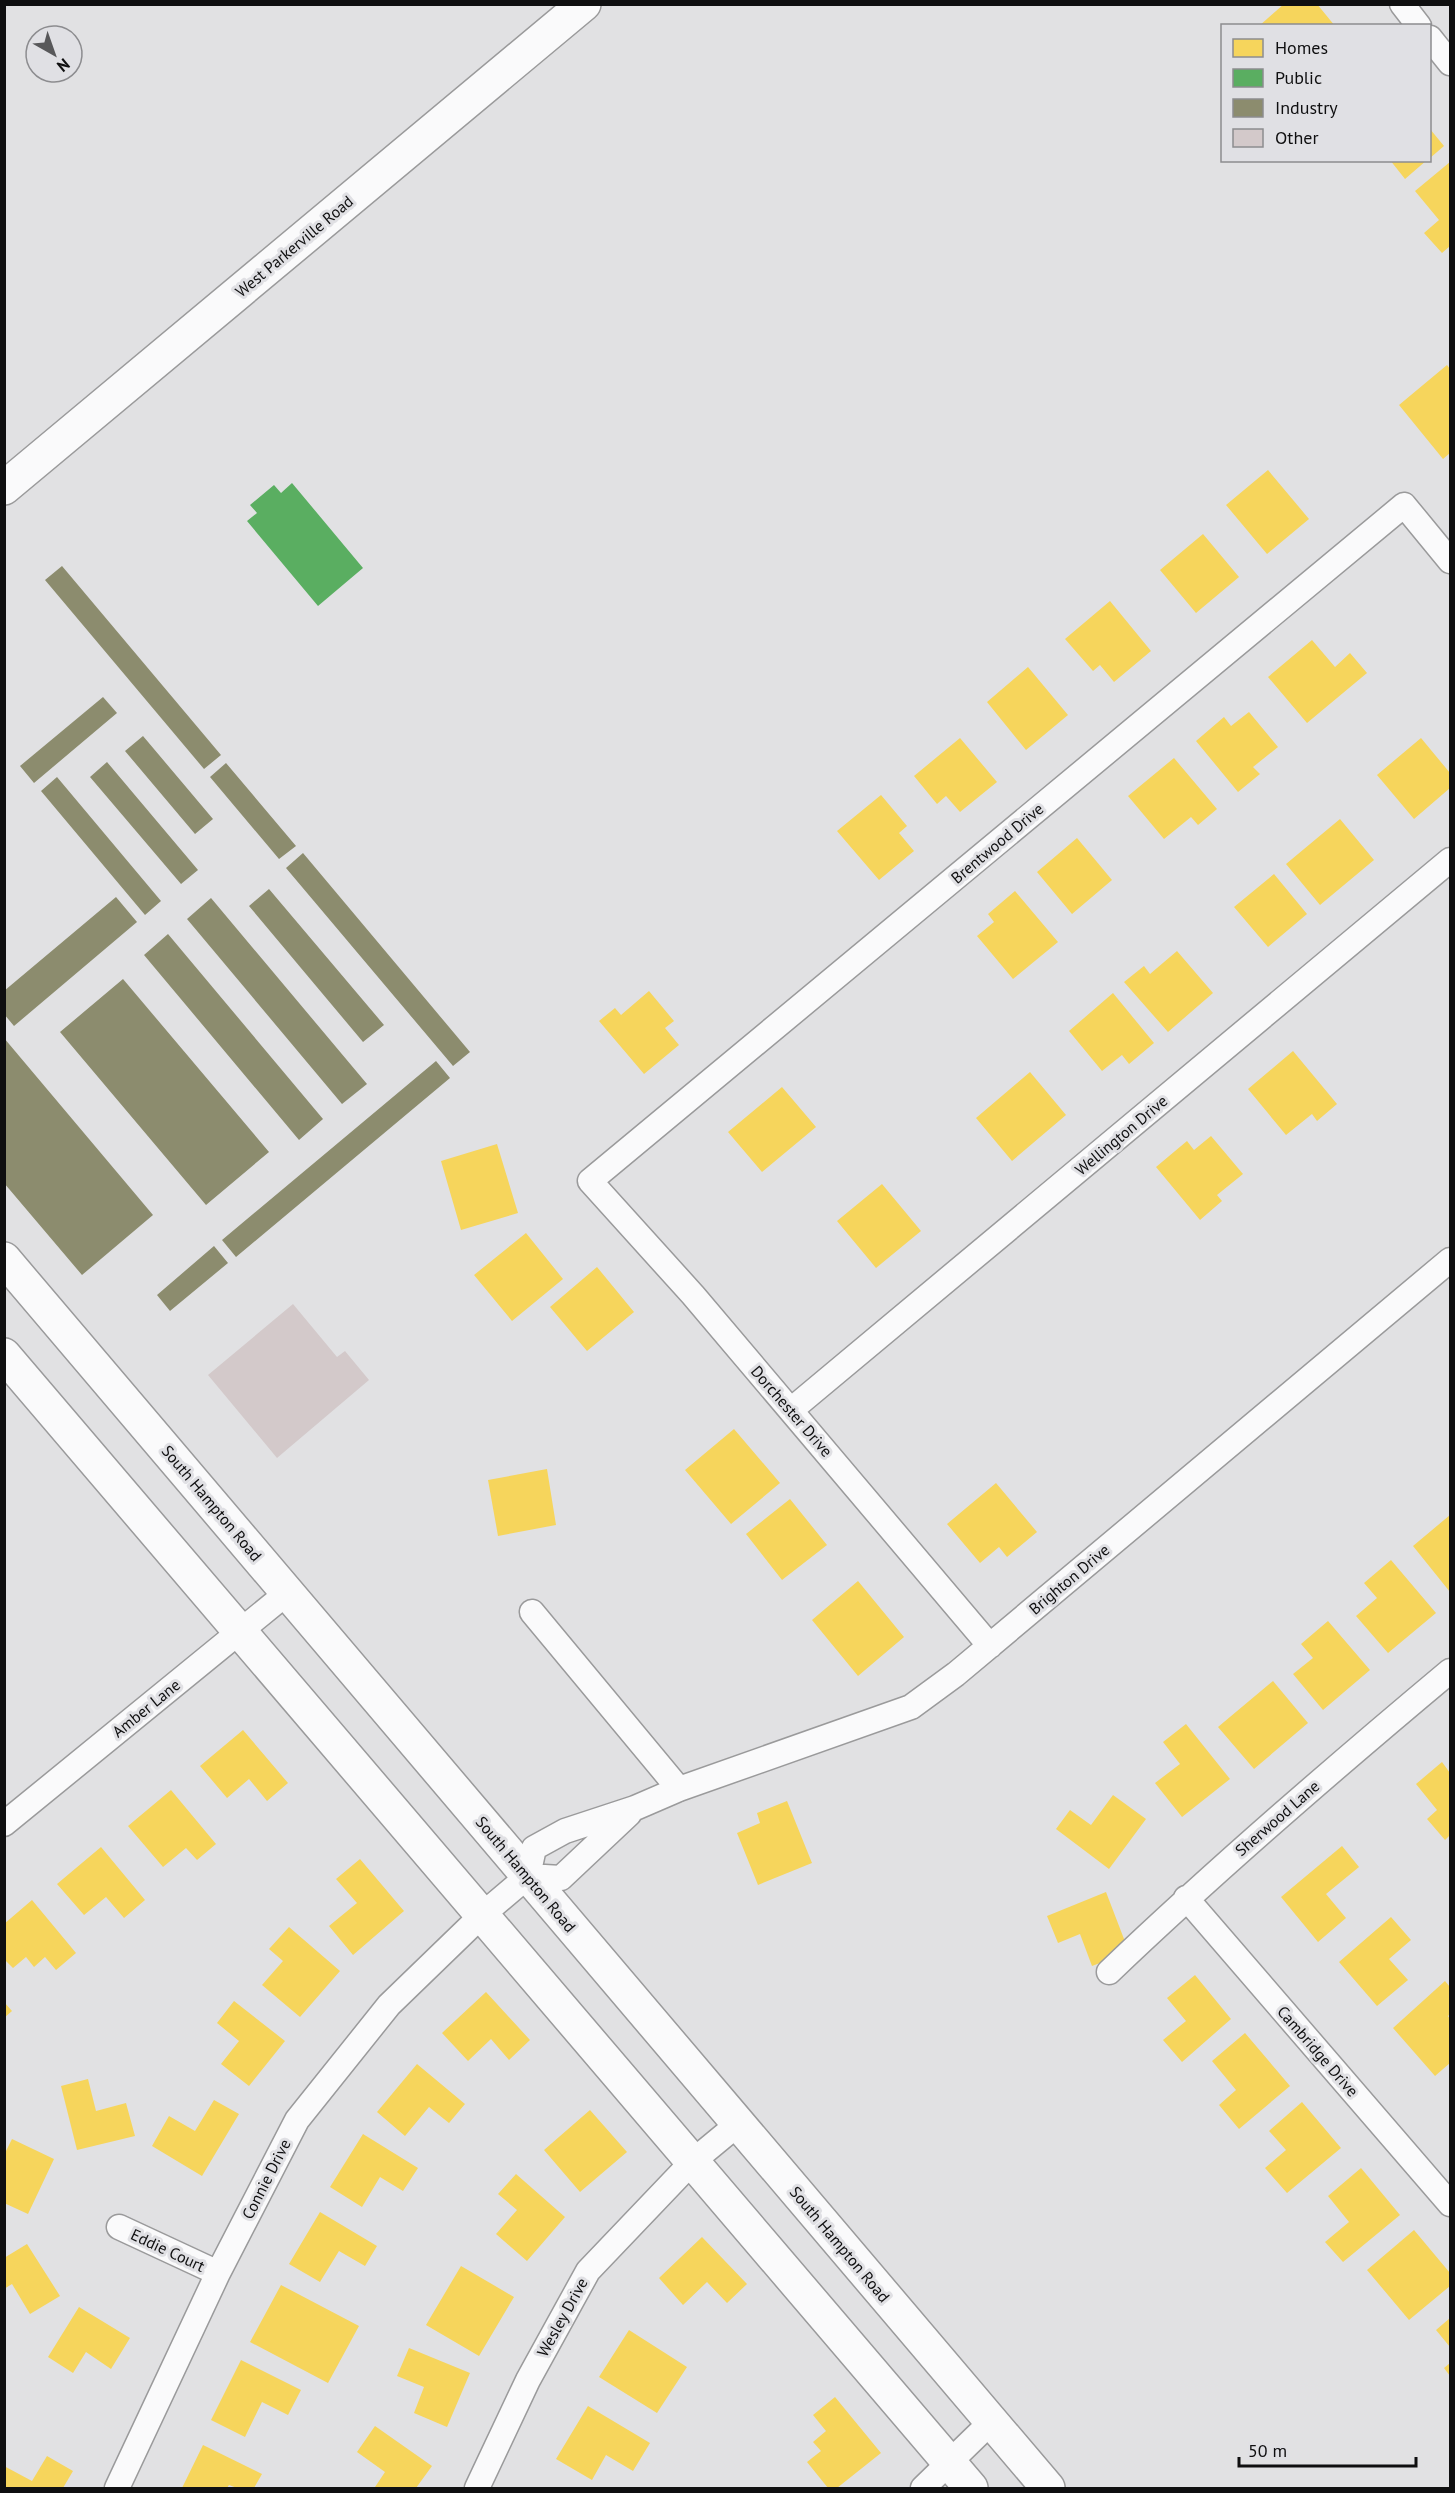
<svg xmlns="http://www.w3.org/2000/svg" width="1455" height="2493" viewBox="0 0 1455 2493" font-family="'PT Sans',sans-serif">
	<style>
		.homes { fill: #f6d55c }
		.public { fill: #5aae61 }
		.industry { fill: #8c8c6e }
		.building { fill: #d3c9ca }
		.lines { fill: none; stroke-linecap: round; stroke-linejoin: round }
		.street-casing { stroke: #9a9a9b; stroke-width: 27 }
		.secondary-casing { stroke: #9a9a9b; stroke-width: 36 }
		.street { stroke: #fafafb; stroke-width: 24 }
		.secondary { stroke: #fafafb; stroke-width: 33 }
		.labels { text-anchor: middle; stroke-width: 6; stroke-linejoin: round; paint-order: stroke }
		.street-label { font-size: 16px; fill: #0f0f10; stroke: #e0e0e4 }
	</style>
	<rect width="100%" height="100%" fill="#e1e1e3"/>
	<path class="homes" d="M 1284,4 L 1317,4 L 1335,26 L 1259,26 Z
		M 1430,129 L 1444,146 L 1430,158 Z
		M 1390,160 L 1427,160 L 1405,179 Z
		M 1450,162 L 1450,246 L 1442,253 L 1424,233 L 1439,220 L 1415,191 Z
		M 1447,365 L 1450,369 L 1450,453 L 1443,459 L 1399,405 Z
		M 1268,470 L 1309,519 L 1267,554 L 1226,505 Z
		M 1203,534 L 1239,577 L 1196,613 L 1160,570 Z
		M 1110,601 L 1151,651 L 1114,682 L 1100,665 L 1093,671 L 1065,639 Z
		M 1312,640 L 1335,667 L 1350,653 L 1367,673 L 1307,723 L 1268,677 Z
		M 1028,667 L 1068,715 L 1026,750 L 987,702 Z
		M 1249,712 L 1278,747 L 1253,767 L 1260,774 L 1238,792 L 1196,741 L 1224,717 L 1231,726 Z
		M 960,738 L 997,782 L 960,812 L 946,796 L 937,804 L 914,776 Z
		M 1421,738 L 1450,773 L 1450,788 L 1414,819 L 1377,775 Z
		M 1174,758 L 1217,809 L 1198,825 L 1191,817 L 1164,839 L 1128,796 Z
		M 881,795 L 907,826 L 899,833 L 914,851 L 879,880 L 837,831 Z
		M 1340,819 L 1374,860 L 1320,905 L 1286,864 Z
		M 1077,838 L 1112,880 L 1072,914 L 1037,872 Z
		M 1274,874 L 1307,914 L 1268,947 L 1234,907 Z
		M 1015,891 L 1058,942 L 1013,979 L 977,936 L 994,922 L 988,914 Z
		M 1177,951 L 1213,993 L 1168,1032 L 1124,982 L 1144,966 L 1150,974 Z
		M 649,991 L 674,1021 L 665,1028 L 679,1045 L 644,1074 L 599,1021 L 615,1008 L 621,1015 Z
		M 1113,993 L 1154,1043 L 1129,1064 L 1122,1055 L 1102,1071 L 1069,1031 Z
		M 1293,1051 L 1337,1104 L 1317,1121 L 1312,1114 L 1286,1135 L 1248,1089 Z
		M 1030,1072 L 1066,1115 L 1012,1161 L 976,1118 Z
		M 782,1087 L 816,1127 L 762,1172 L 728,1132 Z
		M 1211,1136 L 1243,1174 L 1217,1195 L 1222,1201 L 1200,1220 L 1156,1167 L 1187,1141 L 1194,1150 Z
		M 497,1144 L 518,1213 L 461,1230 L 441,1161 Z
		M 882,1184 L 921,1231 L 876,1268 L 837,1221 Z
		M 526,1233 L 563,1279 L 512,1321 L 474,1275 Z
		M 597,1267 L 634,1312 L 587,1351 L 550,1307 Z
		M 734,1429 L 780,1483 L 731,1524 L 685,1470 Z
		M 547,1469 L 556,1525 L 498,1536 L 488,1480 Z
		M 996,1483 L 1037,1532 L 1007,1557 L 999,1547 L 980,1563 L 947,1524 Z
		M 790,1499 L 827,1545 L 782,1580 L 746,1534 Z
		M 1450,1515 L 1450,1592 L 1413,1546 Z
		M 1391,1560 L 1436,1613 L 1388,1653 L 1356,1616 L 1377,1598 L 1364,1583 Z
		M 858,1581 L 904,1637 L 858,1676 L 812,1620 Z
		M 1328,1621 L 1370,1670 L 1323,1710 L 1293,1674 L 1313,1658 L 1301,1644 Z
		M 1273,1681 L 1308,1723 L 1254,1769 L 1218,1727 Z
		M 1186,1724 L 1230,1779 L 1182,1817 L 1155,1783 L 1180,1764 L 1163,1742 Z
		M 243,1730 L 288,1783 L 267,1801 L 249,1779 L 227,1798 L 200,1766 Z
		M 1442,1762 L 1450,1773 L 1450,1835 L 1445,1840 L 1427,1819 L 1437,1810 L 1416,1784 Z
		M 171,1790 L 216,1844 L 197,1860 L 186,1848 L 163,1867 L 128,1826 Z
		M 1113,1795 L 1146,1819 L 1109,1869 L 1056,1829 L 1070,1810 L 1091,1825 Z
		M 787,1801 L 812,1863 L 758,1885 L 737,1833 L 760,1823 L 757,1813 Z
		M 1342,1846 L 1359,1867 L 1326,1894 L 1346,1918 L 1318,1942 L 1281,1897 Z
		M 101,1847 L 145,1900 L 124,1918 L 106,1897 L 84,1915 L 57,1884 Z
		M 360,1859 L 404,1911 L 353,1955 L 329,1926 L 357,1903 L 336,1879 Z
		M 1106,1892 L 1129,1952 L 1092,1966 L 1080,1934 L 1058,1943 L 1047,1916 Z
		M 32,1900 L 76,1953 L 56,1970 L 45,1957 L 34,1967 L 26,1957 L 13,1968 L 4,1959 L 4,1924 Z
		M 1391,1917 L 1411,1940 L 1389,1959 L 1408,1980 L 1377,2006 L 1339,1962 Z
		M 289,1927 L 340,1971 L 300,2017 L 262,1985 L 283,1961 L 269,1949 Z
		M 1195,1975 L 1231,2019 L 1182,2062 L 1163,2040 L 1186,2021 L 1167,1998 Z
		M 1445,1981 L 1450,1987 L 1450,2014 L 1448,2016 L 1450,2019 L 1450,2063 L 1435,2076 L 1393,2028 Z
		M 486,1992 L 530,2040 L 509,2060 L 491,2039 L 468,2061 L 442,2033 Z
		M 234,2001 L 285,2041 L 249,2086 L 221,2064 L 239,2041 L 217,2023 Z
		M 4,2002 L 12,2011 L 4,2018 Z
		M 1245,2033 L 1290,2086 L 1239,2129 L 1219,2105 L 1236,2090 L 1212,2061 Z
		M 417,2064 L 465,2104 L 449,2123 L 429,2107 L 405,2136 L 377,2112 Z
		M 88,2079 L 96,2111 L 126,2103 L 135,2136 L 77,2150 L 61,2086 Z
		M 214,2100 L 239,2114 L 202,2176 L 152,2146 L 169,2116 L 195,2131 Z
		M 1302,2102 L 1341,2148 L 1287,2193 L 1265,2168 L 1286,2150 L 1269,2131 Z
		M 590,2110 L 627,2152 L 580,2192 L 544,2150 Z
		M 363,2134 L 418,2168 L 403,2191 L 380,2177 L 362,2207 L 330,2187 Z
		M 12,2139 L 54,2159 L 28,2214 L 4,2203 L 4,2155 Z
		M 1361,2168 L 1400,2215 L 1343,2262 L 1325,2242 L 1349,2222 L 1328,2196 Z
		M 516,2174 L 565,2217 L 527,2261 L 496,2234 L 517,2210 L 498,2194 Z
		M 320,2212 L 377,2246 L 365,2266 L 339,2251 L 320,2282 L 289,2264 Z
		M 1414,2230 L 1450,2273 L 1450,2286 L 1409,2320 L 1367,2270 Z
		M 702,2237 L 747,2284 L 727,2303 L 707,2282 L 683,2305 L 659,2278 Z
		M 27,2244 L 60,2296 L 30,2314 L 12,2284 L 4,2289 L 4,2258 Z
		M 461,2266 L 514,2297 L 479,2356 L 426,2325 Z
		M 281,2285 L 359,2326 L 328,2383 L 250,2342 Z
		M 79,2307 L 130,2338 L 111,2369 L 86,2352 L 73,2373 L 48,2357 Z
		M 1450,2318 L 1450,2347 L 1436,2330 Z
		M 629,2330 L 687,2367 L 657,2413 L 599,2377 Z
		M 409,2348 L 470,2373 L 447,2427 L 414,2413 L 424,2387 L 397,2376 Z
		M 241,2360 L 301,2390 L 288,2415 L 262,2402 L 245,2437 L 211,2420 Z
		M 1450,2363 L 1450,2376 L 1444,2368 Z
		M 835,2397 L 881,2453 L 837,2488 L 828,2488 L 807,2462 L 821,2451 L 813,2442 L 826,2431 L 813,2415 Z
		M 588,2406 L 650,2443 L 633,2471 L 606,2455 L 592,2480 L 556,2459 Z
		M 375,2426 L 432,2466 L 416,2488 L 375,2487 L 385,2472 L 357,2452 Z
		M 203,2445 L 262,2474 L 254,2488 L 237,2488 L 229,2485 L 227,2488 L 182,2488 Z
		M 47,2456 L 73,2471 L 63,2488 L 4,2488 L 4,2466 L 32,2481 Z"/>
	<path class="public" d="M 292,483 L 363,568 L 318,606 L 247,521 L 257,513 L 250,505 L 274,485 L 281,493 Z"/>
	<path class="industry" d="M 62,566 L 221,755 L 204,769 L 45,580 Z
		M 103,697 L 117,713 L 34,783 L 20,766 Z
		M 143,736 L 213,819 L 195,834 L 125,751 Z
		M 107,762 L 198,870 L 181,884 L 90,777 Z
		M 226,763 L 296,846 L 279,859 L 210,777 Z
		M 57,777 L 161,901 L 145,915 L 41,791 Z
		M 303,853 L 470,1052 L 453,1066 L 286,868 Z
		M 269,889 L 384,1025 L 363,1042 L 249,906 Z
		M 116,897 L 137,922 L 14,1026 L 4,1014 L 4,991 Z
		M 211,898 L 367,1084 L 342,1104 L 187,919 Z
		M 168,934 L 323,1119 L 299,1140 L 144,955 Z
		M 123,979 L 269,1152 L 206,1205 L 60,1032 Z
		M 4,1038 L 153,1215 L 82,1275 L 4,1183 Z
		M 436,1061 L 450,1078 L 236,1257 L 222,1240 Z
		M 214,1246 L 228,1263 L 170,1311 L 157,1295 Z"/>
	<path class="building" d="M 293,1304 L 337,1357 L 345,1351 L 369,1380 L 277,1458 L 208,1375 Z"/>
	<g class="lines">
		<g class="street-casing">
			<path id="street" d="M 1402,4 L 1419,26
				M 1430,38 L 1450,63
				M 791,1410 L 1450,860
				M 532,1612 L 679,1789
				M 990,1646 L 693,1295 L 590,1181 L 1404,505 L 1450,561
				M 4,1824 L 287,1593
				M 528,1876 L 534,1848 L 565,1831 L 635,1808 L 679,1789 L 911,1707 L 956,1674 L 1450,1260
				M 528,1876 L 561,1878 L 629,1814
				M 1186,1898 L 1450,2204
				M 1109,1972 C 1219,1867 1334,1768 1450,1671
				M 119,2227 L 218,2273
				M 117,2488 L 218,2273 L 297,2120 L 389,2005 L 482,1915 L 528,1876
				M 477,2488 L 528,2380 L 588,2271 L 692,2162 L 738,2124
				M 923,2488 L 991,2422"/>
		</g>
		<g class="secondary-casing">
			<path id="secondary" d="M 4,488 L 584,4
				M 4,1259 L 1048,2488
				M 4,1355 L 971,2488"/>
		</g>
		<use href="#street" class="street"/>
		<use href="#secondary" class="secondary"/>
	</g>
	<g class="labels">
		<g class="street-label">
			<text transform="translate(294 246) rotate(-40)" y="6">West Parkerville Road</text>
			<text transform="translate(997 843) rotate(-40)" y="6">Brentwood Drive</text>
			<text transform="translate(1121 1135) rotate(-40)" y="6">Wellington Drive</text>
			<text transform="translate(792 1411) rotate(49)" y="6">Dorchester Drive</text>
			<text transform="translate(212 1503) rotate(50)" y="6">South Hampton Road</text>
			<text transform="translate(1069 1579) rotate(-40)" y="6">Brighton Drive</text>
			<text transform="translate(146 1708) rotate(-39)" y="6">Amber Lane</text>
			<text transform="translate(1277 1818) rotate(-41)" y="6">Sherwood Lane</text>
			<text transform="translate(526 1874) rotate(50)" y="6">South Hampton Road</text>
			<text transform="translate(1318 2051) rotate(49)" y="6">Cambridge Drive</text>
			<text transform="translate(266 2179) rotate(-63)" y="6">Connie Drive</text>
			<text transform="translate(840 2244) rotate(50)" y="6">South Hampton Road</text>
			<text transform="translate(168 2250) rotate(25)" y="6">Eddie Court</text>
			<text transform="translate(562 2317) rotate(-61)" y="6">Wesley Drive</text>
		</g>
	</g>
	<rect width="1455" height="2493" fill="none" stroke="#0f0f10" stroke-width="12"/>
	<rect x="1221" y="24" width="210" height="138" fill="#e0e0e4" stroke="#8c8c8f" stroke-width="1.5"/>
	<rect x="1233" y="39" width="30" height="18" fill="#f6d55c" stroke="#8c8c8f" stroke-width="1.5"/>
	<text x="1275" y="54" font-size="18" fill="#0f0f10">Homes</text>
	<rect x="1233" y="69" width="30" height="18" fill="#5aae61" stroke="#8c8c8f" stroke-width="1.5"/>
	<text x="1275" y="84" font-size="18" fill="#0f0f10">Public</text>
	<rect x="1233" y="99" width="30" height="18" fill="#8c8c6e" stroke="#8c8c8f" stroke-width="1.5"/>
	<text x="1275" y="114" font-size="18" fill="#0f0f10">Industry</text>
	<rect x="1233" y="129" width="30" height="18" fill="#d3c9ca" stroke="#8c8c8f" stroke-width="1.5"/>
	<text x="1275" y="144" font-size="18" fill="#0f0f10">Other</text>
	<g transform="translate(54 54) rotate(140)"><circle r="28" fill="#e0e0e4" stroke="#8c8c8f" stroke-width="1.5"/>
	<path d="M0-4.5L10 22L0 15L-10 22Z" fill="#58585a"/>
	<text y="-9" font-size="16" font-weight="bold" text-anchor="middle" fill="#0f0f10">N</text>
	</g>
	<path d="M1239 2457v9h177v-9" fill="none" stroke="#0f0f10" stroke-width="3"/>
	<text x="1248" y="2457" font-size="18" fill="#0f0f10" stroke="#e0e0e4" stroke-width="4.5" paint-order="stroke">50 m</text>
</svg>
